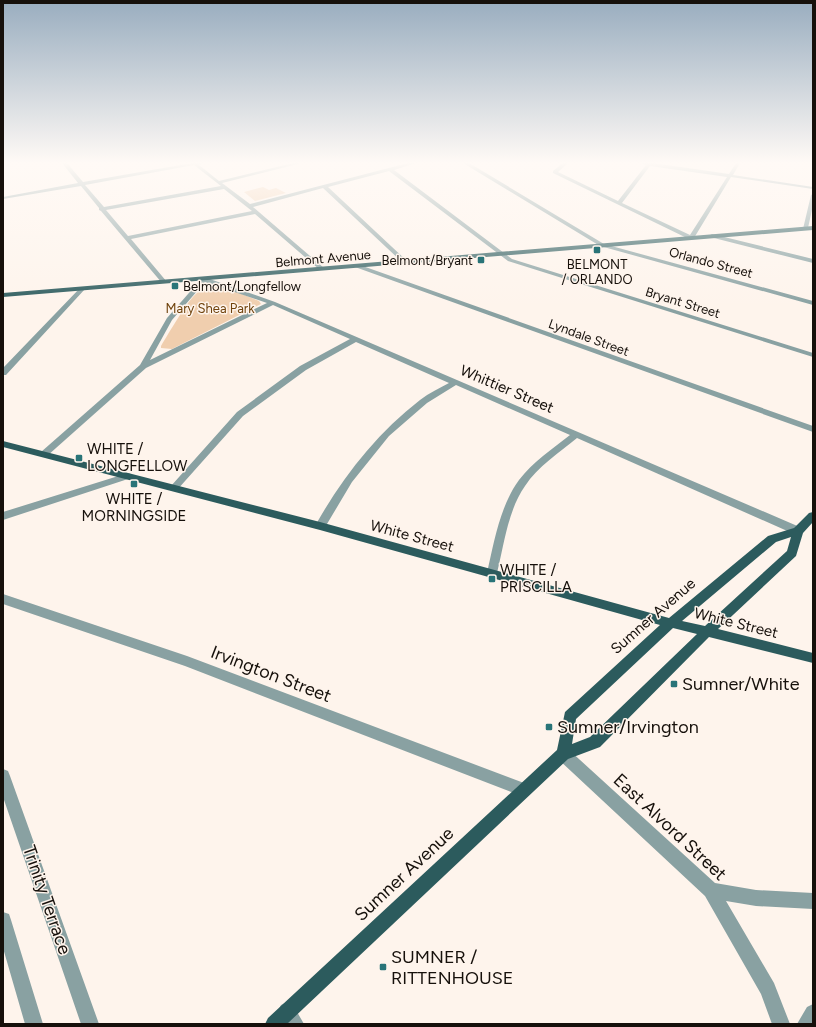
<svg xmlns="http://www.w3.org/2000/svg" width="816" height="1027" viewBox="0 0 816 1027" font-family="Figtree,sans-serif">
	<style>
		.green { fill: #f0ceae }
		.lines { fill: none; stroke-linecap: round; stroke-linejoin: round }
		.minor { fill: #89a1a2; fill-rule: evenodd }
		.major { fill: #2c5b5d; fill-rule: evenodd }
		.poi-dot { fill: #297478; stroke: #fef4ec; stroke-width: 1.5 }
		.labels { text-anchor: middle; stroke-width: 3; stroke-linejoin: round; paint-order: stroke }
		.far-street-label { font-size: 13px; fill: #16100b; stroke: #fef4ec }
		.far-poi-label { font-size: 13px; fill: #16100b; stroke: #fef4ec; text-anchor: end }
		.far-park-label { font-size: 13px; fill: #70430d; stroke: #fef4ec }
		.street-label { font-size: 15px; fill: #16100b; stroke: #fef4ec }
		.poi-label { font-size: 15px; fill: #16100b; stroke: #fef4ec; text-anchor: start }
		.near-street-label { font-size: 18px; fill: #16100b; stroke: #fef4ec }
		.near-poi-label { font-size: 18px; fill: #16100b; stroke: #fef4ec; text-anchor: start }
	</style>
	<rect width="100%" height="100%" fill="#fef4ec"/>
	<path class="green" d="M 263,187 L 269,190 L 276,188 L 286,193 L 255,201 L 244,192 Z
		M 215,287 L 227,288 L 259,301 L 261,304 L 172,349 L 161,348 L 161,346 C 169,333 187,301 197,293 C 202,289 209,288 215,287 Z"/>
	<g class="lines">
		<path class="minor" d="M 62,163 L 67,163 L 83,182 L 192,163 L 203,163 L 199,165 L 219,181 L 293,163 L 302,163 L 222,183 L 250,204 L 408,163 L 416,163 L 394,170 L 512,259 L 813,353 L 813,357 L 508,261 L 389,171 L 328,187 L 407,261 L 407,263 L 403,263 L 323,188 L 253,207 L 324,268 L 324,270 L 320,270 L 255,214 L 131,239 L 167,282 L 162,283 L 101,211 L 99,210 L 99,208 L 81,186 L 3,199 L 3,197 L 78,183 ZM 194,165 L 221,186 L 104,207 L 85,185 ZM 224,189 L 252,211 L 128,236 L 106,210 Z
			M 463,163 L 469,163 L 604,244 L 813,301 L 813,305 L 600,246 Z
			M 563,163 L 568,163 L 558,172 L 618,201 L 646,165 L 640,163 L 653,163 L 729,174 L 736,163 L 740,163 L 733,175 L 813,187 L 813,189 L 731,177 L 694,238 L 691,240 L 553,173 L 553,171 ZM 650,166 L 727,177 L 690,235 L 622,203 Z
			M 813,194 L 813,205 L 808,228 L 803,229 L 811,195 Z
			M 712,234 L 813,259 L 813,263 L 710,237 L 709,236 Z
			M 357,264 L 813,426 L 813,432 L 355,267 L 354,266 Z
			M 204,277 L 275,302 L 802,528 L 803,531 L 802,534 L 794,534 L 577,438 C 559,453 538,466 525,486 C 508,510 504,545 497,573 L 496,576 L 492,577 L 488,576 L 487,573 C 494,542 500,506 519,480 C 533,462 552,449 570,435 L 456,385 L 427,403 L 389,436 L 352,482 L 324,529 L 316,529 L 315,526 C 342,478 376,434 420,400 C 429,393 440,388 449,383 L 356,342 L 306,370 L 243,416 L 177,490 L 171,490 L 169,488 L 171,486 L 237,412 L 300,366 L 350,339 L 273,305 L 146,368 L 47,456 L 41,456 L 39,454 L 41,452 L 140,365 L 167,318 L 202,278 ZM 205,282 L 267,303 L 150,360 L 172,320 Z
			M 80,288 L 85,289 L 6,375 L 3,375 L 3,368 Z
			M 128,473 L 131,474 L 133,476 L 131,478 L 3,520 L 3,512 Z
			M 3,594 L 187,656 L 524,783 L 529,785 L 531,790 L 529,795 L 524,797 L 185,666 L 3,604 Z
			M 563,747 L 568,749 L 715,883 L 756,890 L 813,893 L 813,909 L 756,906 L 726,901 L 774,983 L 790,1024 L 772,1024 L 761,994 L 705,896 L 558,759 L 556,754 L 558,749 Z
			M 3,769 L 8,771 L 10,776 L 99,1024 L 81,1024 L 3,797 Z
			M 3,912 L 9,914 L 11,920 L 43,1024 L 25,1024 L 3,948 Z
			M 287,1002 L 293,1005 L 304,1024 L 285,1024 L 278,1011 L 281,1005 Z
			M 813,1004 L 813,1024 L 797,1024 L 807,1007 Z"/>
		<path class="major" d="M 813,226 L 813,230 L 3,297 L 3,293 Z
			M 3,441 L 320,522 L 669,618 L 768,536 L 794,528 L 809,513 L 813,512 L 813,522 L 803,533 L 796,556 L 718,629 L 813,653 L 813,663 L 709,637 L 600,747 L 568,759 L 287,1024 L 265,1024 L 268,1018 L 557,750 L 565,712 L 660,625 L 320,530 L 3,447 ZM 791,537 L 787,551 L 705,626 L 682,621 L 776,542 ZM 673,628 L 697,634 L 590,737 L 572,744 L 576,719 Z"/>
	</g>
	<linearGradient id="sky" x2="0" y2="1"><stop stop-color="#99adbf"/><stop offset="0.53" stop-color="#fffaf6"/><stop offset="1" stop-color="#fffaf6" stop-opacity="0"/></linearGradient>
	<rect width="816" height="307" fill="url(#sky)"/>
	<g class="poi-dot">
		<rect x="593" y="246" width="8" height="8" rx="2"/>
		<rect x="477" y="256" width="8" height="8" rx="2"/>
		<rect x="171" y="282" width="8" height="8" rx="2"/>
		<rect x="75" y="454" width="8" height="8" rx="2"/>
		<rect x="130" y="480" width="8" height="8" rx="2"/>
		<rect x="488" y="575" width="8" height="8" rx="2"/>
		<rect x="670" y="680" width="8" height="8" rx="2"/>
		<rect x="545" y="723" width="8" height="8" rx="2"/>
		<rect x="379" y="963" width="8" height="8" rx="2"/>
	</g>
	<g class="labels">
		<g class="far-street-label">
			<text transform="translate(323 258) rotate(-5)" y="5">Belmont Avenue</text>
			<text transform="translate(711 262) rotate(15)" y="5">Orlando Street</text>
			<text transform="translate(683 302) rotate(17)" y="5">Bryant Street</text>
			<text transform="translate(589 337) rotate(20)" y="5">Lyndale Street</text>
		</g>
		<g class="far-poi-label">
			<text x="473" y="265">Belmont/Bryant</text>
			<text x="597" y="269" text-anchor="middle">BELMONT<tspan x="597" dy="15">/ ORLANDO</tspan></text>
			<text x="183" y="291" text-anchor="start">Belmont/Longfellow</text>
		</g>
		<g class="far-park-label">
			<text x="210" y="313">Mary Shea Park</text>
		</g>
		<g class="street-label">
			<text transform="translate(507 389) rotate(23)" y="5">Whittier Street</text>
			<text transform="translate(412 536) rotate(15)" y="5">White Street</text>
			<text transform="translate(653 616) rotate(-41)" y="5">Sumner Avenue</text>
			<text transform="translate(736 623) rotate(14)" y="5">White Street</text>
		</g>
		<g class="poi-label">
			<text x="87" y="454">WHITE /<tspan x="87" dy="17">LONGFELLOW</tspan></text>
			<text x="134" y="504" text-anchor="middle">WHITE /<tspan x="134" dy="17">MORNINGSIDE</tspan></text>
			<text x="500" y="575">WHITE /<tspan x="500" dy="17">PRISCILLA</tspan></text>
		</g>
		<g class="near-street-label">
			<text transform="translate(271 674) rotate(21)" y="6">Irvington Street</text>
			<text transform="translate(670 827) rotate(43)" y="6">East Alvord Street</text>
			<text transform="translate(404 874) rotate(-43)" y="6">Sumner Avenue</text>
			<text transform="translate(47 900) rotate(71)" y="6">Trinity Terrace</text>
		</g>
		<g class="near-poi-label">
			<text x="682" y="690">Sumner/White</text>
			<text x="557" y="733">Sumner/Irvington</text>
			<text x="391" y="963">SUMNER /<tspan x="391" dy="21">RITTENHOUSE</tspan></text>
		</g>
	</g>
	<rect width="816" height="1027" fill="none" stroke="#16100b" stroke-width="8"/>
</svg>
